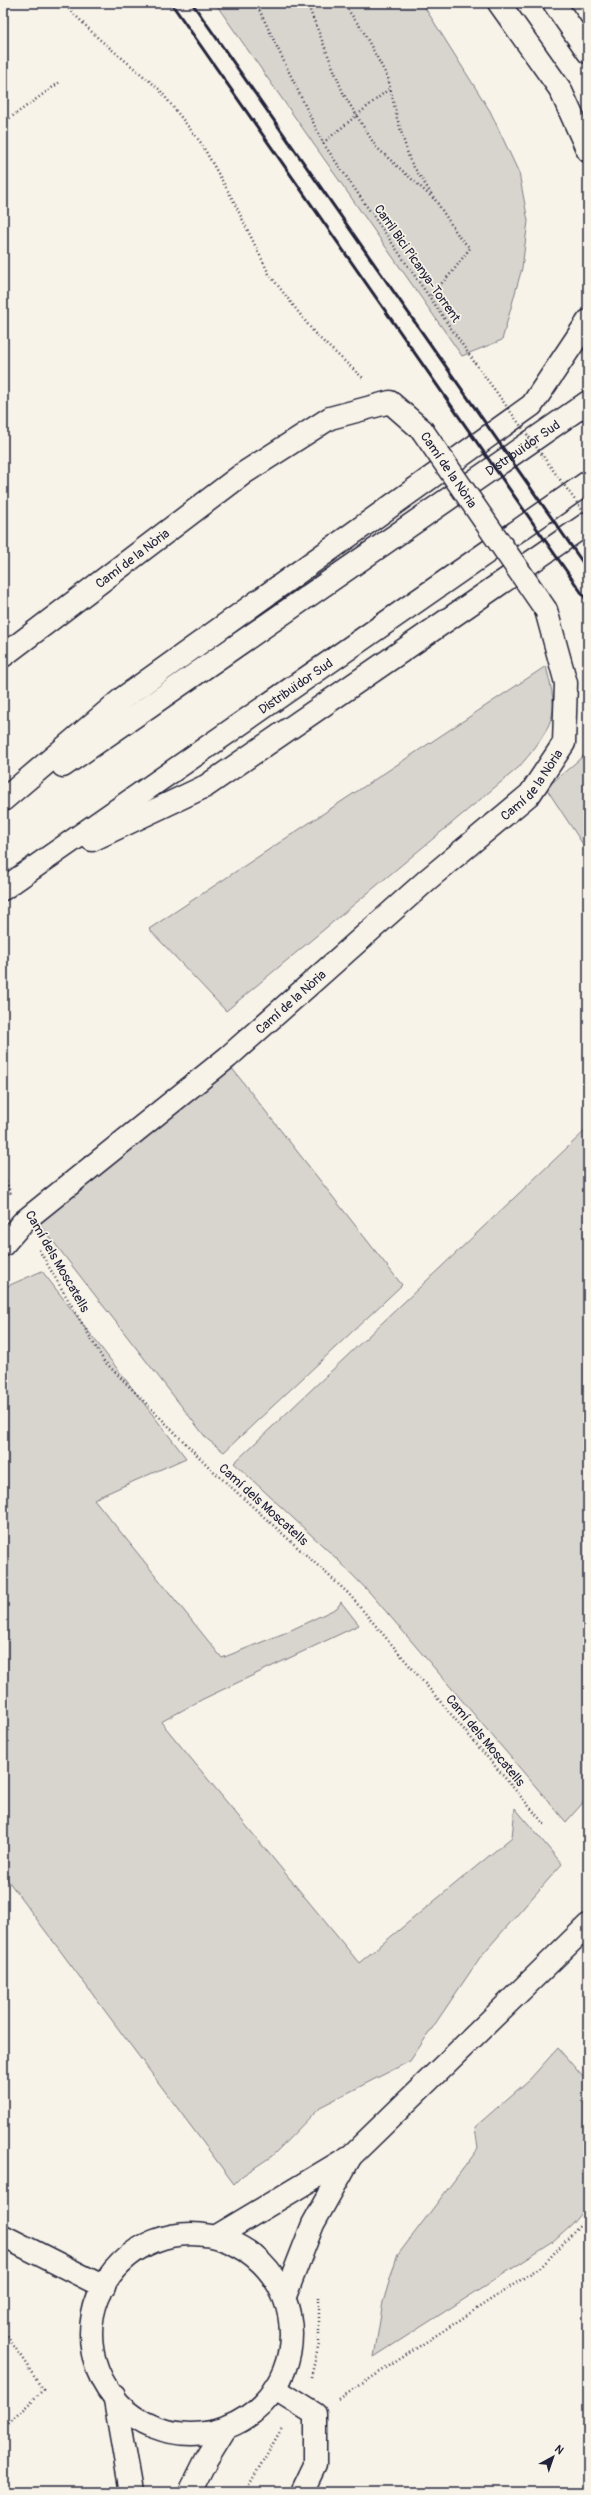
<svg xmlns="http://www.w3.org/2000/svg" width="591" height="2495" viewBox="0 0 591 2495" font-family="Pangolin,sans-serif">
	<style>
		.green { fill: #d8d5cf; stroke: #7d7c85 }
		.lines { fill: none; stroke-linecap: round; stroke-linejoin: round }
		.minor-casing { stroke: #22223b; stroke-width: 25 }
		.highway-casing { stroke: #22223b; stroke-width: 25 }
		.path { stroke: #22223b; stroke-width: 2.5; stroke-dasharray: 1 3; stroke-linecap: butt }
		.minor { stroke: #f7f3e8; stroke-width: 22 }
		.highway { stroke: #f7f3e8; stroke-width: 22 }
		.rail { stroke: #22223b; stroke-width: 3 }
		.minor-bridge-casing { stroke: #22223b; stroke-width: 25; stroke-linecap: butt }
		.path-bridge { stroke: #22223b; stroke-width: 2.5; stroke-dasharray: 1 3; stroke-linecap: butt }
		.minor-bridge { stroke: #f7f3e8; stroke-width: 22 }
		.labels { text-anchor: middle; stroke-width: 3.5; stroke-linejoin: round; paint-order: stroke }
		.street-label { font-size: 13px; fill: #22223b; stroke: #f7f3e8 }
	</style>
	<rect width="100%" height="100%" fill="#f7f3e8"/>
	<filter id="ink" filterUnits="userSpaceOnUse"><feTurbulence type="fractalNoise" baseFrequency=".025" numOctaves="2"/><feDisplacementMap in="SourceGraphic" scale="8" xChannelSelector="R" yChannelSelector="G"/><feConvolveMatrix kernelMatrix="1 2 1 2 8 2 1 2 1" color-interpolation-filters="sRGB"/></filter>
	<g filter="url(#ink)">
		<path class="green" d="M 215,3 L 422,3 L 490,111 L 519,173 L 528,221 L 522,268 L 502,340 L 462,356 Z
			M 546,666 C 549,680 556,701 552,716 C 546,736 531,753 518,768 L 226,1011 L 149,929 Z
			M 588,752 L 588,852 L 546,788 Z
			M 227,1062 L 402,1285 L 224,1452 L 207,1439 L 38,1222 Z
			M 588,1128 L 588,1797 L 566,1822 L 371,1594 L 337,1559 L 234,1463 Z
			M 42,1271 L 186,1458 L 94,1499 L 222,1658 L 287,1632 L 337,1608 L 341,1602 L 359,1625 L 203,1699 L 161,1722 L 359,1963 L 512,1837 L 515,1808 L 562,1864 L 481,1956 L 410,2061 L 320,2107 L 272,2156 L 242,2176 L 234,2184 L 3,1874 L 3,1288 Z
			M 558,2048 L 588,2083 L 588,2206 L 572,2225 L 552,2243 L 374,2357 L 383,2302 L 397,2256 L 478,2149 L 475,2127 L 530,2079 Z"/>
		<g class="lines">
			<g class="minor-casing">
				<g id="minor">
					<path id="s1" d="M 3,656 L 244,473 L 330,418 L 390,402 L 422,430"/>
					<path id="s2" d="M 3,1245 L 23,1222 L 228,1057 L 427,880 L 530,794 L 564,743 L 566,683 L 546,610"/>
					<circle cx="191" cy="2334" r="100"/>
					<path d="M 3,2236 L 104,2287"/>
					<path d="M 217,2236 L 352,2155 L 588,1925"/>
					<path d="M 285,2296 L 313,2224 L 351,2156"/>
					<path d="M 274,2388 L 315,2414 L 315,2465 L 302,2492"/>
					<path d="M 114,2395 L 131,2492"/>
					<path d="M 190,2492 L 206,2460 L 225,2429"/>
				</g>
			</g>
			<g class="highway-casing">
				<g id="highway">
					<path d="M 499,3 L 560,89 L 588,151"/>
					<path d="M 554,3 L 588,52"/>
					<path id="s3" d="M 63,766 L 588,402"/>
					<path d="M 3,800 L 123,698 L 532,405 L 588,321"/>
					<path d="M 92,840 L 206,786 L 588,523"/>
					<path id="s4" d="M 3,889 L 588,482"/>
				</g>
			</g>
			<path class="path" d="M 63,3 L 98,38 L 159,89 L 201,143 L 233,200 L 269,274 L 316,335 L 363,378
				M 256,3 L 323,143 L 475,363
				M 307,3 L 344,95 L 376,147 L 435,200
				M 343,3 L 363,31 L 388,78 L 397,118 L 410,161 L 460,238 L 470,248 L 453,271 L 429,297
				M 3,123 L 60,82
				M 323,143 L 390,88
				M 3,1174 L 11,1194
				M 39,1250 L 104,1361 L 210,1468 L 348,1593 L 545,1825
				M 3,2329 L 43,2390 L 3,2429
				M 311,2377 L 319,2344 L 319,2295
				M 339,2399 L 542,2266 L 588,2217
				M 245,2492 L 282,2428"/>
			<use href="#minor" class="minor"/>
			<use href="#highway" class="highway"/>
			<path class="rail" d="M 171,3 L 588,602
				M 192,3 L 588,570"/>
			<g class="minor-bridge-casing">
				<g id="minor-bridge">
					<path id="s5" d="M 422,430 L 546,610"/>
				</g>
			</g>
			<path class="path-bridge" d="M 475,363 L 588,518"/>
			<use href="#minor-bridge" class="minor-bridge"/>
		</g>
	</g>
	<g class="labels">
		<g class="street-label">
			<text transform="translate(418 263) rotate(55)" y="5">Carril Bici Picanya-Torrent</text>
			<text dy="5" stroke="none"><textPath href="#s3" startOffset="559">Distribuïdor Sud</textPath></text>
			<text dy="5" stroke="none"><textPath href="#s5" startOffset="48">Camí de la Nòria</textPath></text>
			<text dy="5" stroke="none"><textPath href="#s1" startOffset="162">Camí de la Nòria</textPath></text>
			<text dy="5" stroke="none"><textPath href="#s4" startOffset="356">Distribuïdor Sud</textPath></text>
			<text dy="5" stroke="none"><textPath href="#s2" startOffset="702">Camí de la Nòria</textPath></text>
			<text dy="5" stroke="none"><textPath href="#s2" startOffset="377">Camí de la Nòria</textPath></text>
			<text transform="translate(58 1261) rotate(60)" y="5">Camí dels Moscatells</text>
			<text transform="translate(264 1504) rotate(42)" y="5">Camí dels Moscatells</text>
			<text transform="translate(486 1740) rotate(50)" y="5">Camí dels Moscatells</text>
		</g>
	</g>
	<rect width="591" height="2495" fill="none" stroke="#f7f3e8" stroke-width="16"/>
	<rect x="8" y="8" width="575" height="2479" fill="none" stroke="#22223b" stroke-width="1.5" filter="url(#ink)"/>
	<g transform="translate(553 2457) rotate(40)" stroke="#f7f3e8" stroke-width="3" paint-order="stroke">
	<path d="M0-3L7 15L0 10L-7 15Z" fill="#22223b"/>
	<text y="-6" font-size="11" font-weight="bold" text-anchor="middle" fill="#22223b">N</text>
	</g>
</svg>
